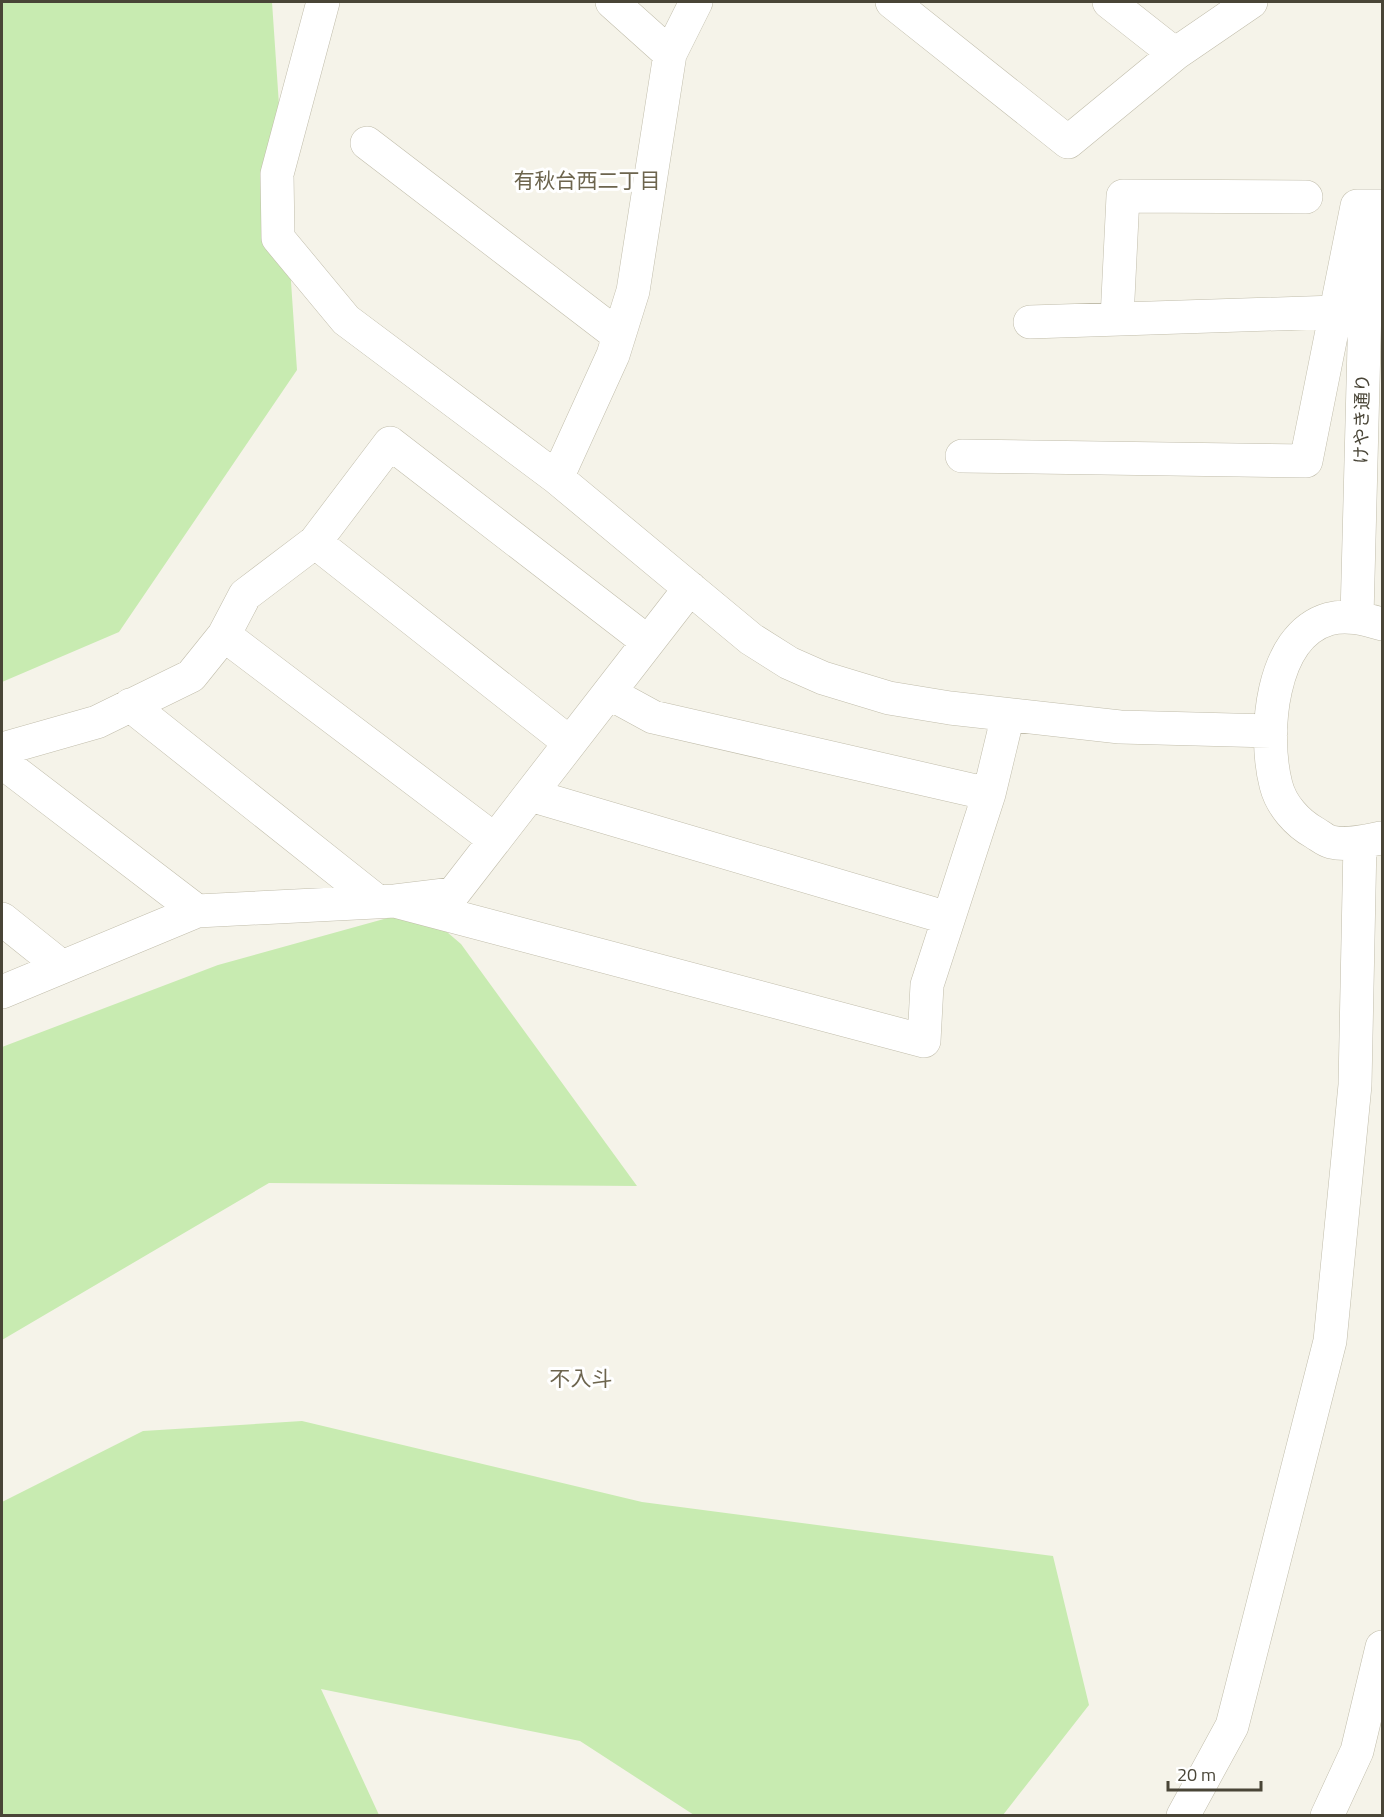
<svg xmlns="http://www.w3.org/2000/svg" width="1384" height="1817" viewBox="0 0 1384 1817" font-family="'Titillium Web','Noto Sans JP',sans-serif">
	<style>
		.green { fill: #c8ebb1 }
		.lines { fill: none; stroke-linecap: round; stroke-linejoin: round }
		.minor-casing { stroke: #c1bdab; stroke-width: 34 }
		.minor { stroke: #fff; stroke-width: 33 }
		.labels { text-anchor: middle; stroke-width: 6; stroke-linejoin: round; paint-order: stroke }
		.street-label { font-size: 18px; fill: #494537; stroke: #fff }
		.quarter-label { font-size: 21px; fill: #6d654e; stroke: #fff }
	</style>
	<rect width="100%" height="100%" fill="#f5f3e9"/>
	<path class="green" d="M 2,2 L 272,2 L 297,370 L 119,632 L 2,682 Z
		M 420,909 L 461,944 L 637,1186 L 269,1183 L 2,1340 L 2,1047 L 218,965 Z
		M 302,1421 L 642,1502 L 1053,1556 L 1089,1705 L 1003,1815 L 694,1815 L 580,1741 L 321,1689 L 379,1815 L 2,1815 L 2,1502 L 143,1431 Z"/>
	<g class="lines">
		<g class="minor-casing">
			<path id="minor" d="M 323,2 L 277,174 L 278,238 L 346,320 L 557,478 L 751,639 L 789,663 L 823,678 L 889,698 L 950,708 L 1120,727 L 1271,731
				M 612,2 L 670,54
				M 892,2 L 1068,142 L 1175,54 L 1251,2
				M 1109,2 L 1175,54
				M 367,143 L 619,336
				M 1117,319 L 1123,196 L 1306,197
				M 1030,322 L 1336,312
				M 962,456 L 1306,461 L 1357,206 L 1382,206
				M 557,478 L 613,355 L 633,291 L 670,54 L 696,2
				M 315,542 L 570,743
				M 1357,617 L 1365,306 L 1382,223
				M 224,635 L 495,840
				M 609,693 L 653,717 L 989,794
				M 130,705 L 378,902
				M 2,749 L 97,722 L 191,676 L 224,635 L 245,595 L 315,542 L 390,443 L 648,642
				M 2,762 L 197,911
				M 530,795 L 948,918
				M 1381,838 C 1366,841 1347,846 1331,842 C 1326,841 1320,836 1315,833 C 1297,823 1281,805 1276,785 C 1263,735 1270,636 1329,619 C 1347,614 1365,619 1382,624
				M 395,901 L 924,1041 L 927,985 L 989,794 L 1008,715
				M 2,919 L 62,967
				M 2,992 L 197,911 L 395,901 L 453,894 L 690,588
				M 1183,1816 L 1232,1726 L 1330,1341 L 1355,1085 L 1360,842
				M 1327,1816 L 1357,1751 L 1382,1647"/>
		</g>
		<use href="#minor" class="minor"/>
	</g>
	<g class="labels">
		<g class="street-label">
			<text transform="translate(1362 419) rotate(-89)" y="6">けやき通り</text>
		</g>
		<g class="quarter-label">
			<text x="587" y="188">有秋台西二丁目</text>
			<text x="581" y="1386">不入斗</text>
		</g>
	</g>
	<rect width="1384" height="1817" fill="none" stroke="#494537" stroke-width="6"/>
	<path d="M1168 1781v9h93v-9" fill="none" stroke="#494537" stroke-width="3"/>
	<text x="1177" y="1781" font-size="18" fill="#494537" stroke="#ffffff" stroke-width="4.5" paint-order="stroke">20 m</text>
</svg>
